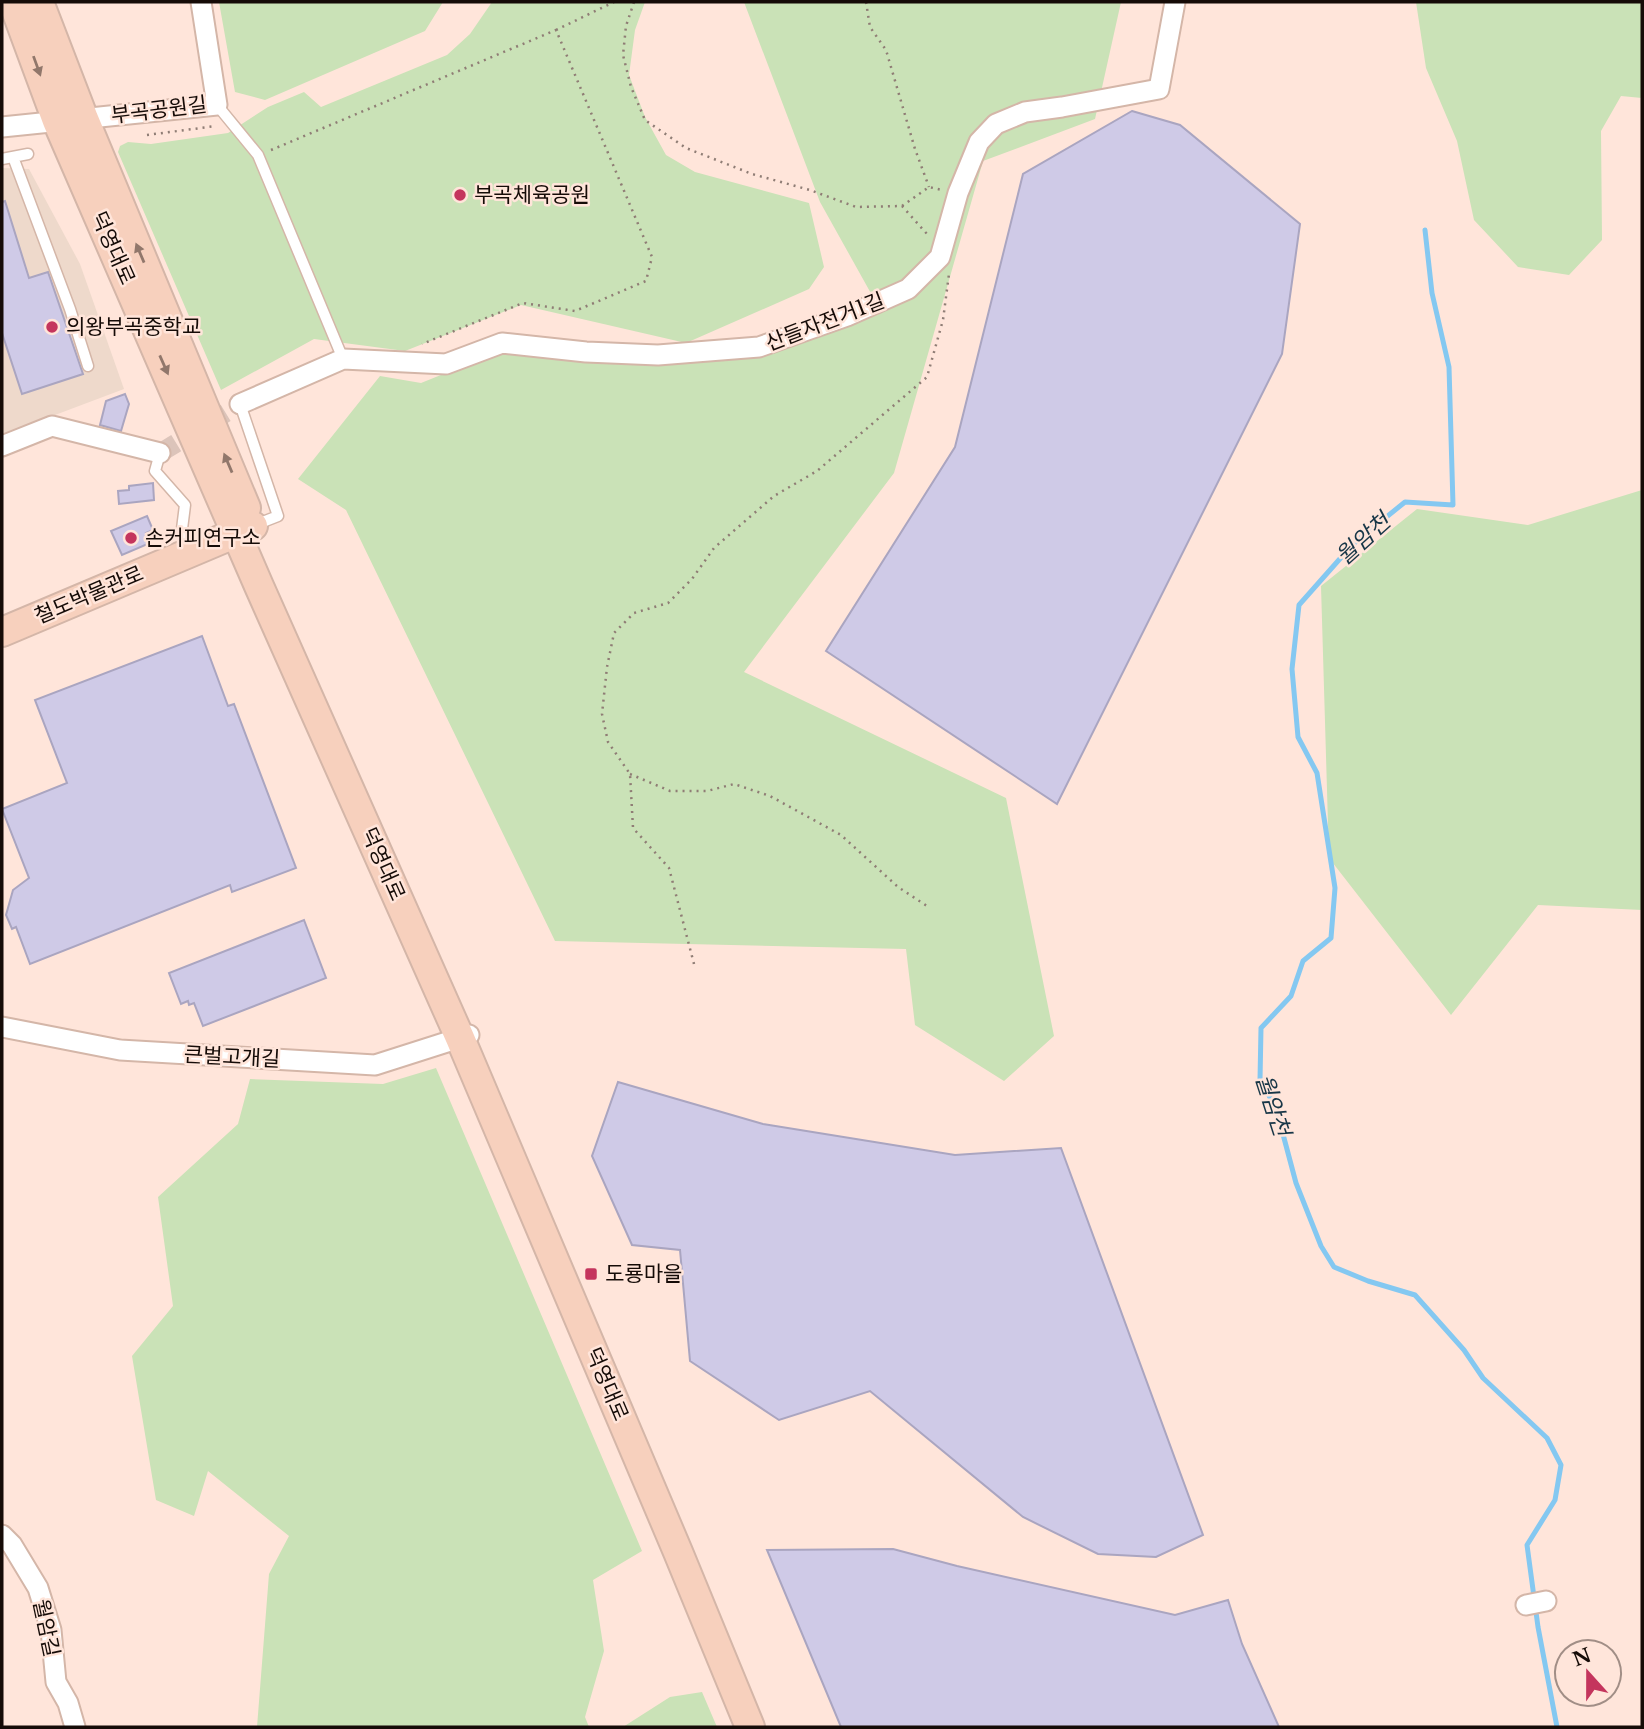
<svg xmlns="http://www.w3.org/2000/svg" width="1644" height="1729" viewBox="0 0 1644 1729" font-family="'Libre Baskerville','Noto Sans KR',serif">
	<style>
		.education { fill: #eed9cb }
		.green { fill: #cae2b7 }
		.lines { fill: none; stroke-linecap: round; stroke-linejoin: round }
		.stream { stroke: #84c8f1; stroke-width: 5 }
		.building { fill: #cfcae7; stroke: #aaa5c0; stroke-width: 2 }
		.street-tunnel { stroke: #dcc4ba; stroke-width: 19; stroke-dasharray: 19 10; stroke-linecap: butt }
		.lane-casing { stroke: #d4b6a8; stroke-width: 13 }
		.street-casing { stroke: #d4b6a8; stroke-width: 23 }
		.secondary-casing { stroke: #d4b6a8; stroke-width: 32 }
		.path { stroke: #8f7d75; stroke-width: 2.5; stroke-dasharray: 2 5; stroke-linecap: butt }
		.lane { stroke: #fff; stroke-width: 10 }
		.street { stroke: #fff; stroke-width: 19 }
		.secondary { stroke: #f7d0bd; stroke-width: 28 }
		.oneway { fill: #91776b }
		.poi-dot { fill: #c4355d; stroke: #ffe5da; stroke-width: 2.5 }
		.labels { text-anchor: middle; stroke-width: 5; stroke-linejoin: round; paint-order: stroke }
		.street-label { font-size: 21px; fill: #150b07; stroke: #ffe5da }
		.poi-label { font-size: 21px; fill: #150b07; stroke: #ffe5da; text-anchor: start }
		.water-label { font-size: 23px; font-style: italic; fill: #173647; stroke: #ffe5da }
	</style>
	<rect width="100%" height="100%" fill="#ffe5da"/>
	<path class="education" d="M 2,168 L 29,169 L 80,264 L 124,389 L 2,435 Z"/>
	<path class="green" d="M 219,2 L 443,2 L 425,31 L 265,100 L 235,92 Z
		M 492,2 L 645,2 L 635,30 L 629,75 L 645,117 L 666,155 L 695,172 L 809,203 L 824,267 L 809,289 L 686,343 L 521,305 L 405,351 L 314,339 L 221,390 L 118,152 L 120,146 L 128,142 L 151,144 L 228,133 L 268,107 L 304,92 L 321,107 L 447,55 L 470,34 Z
		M 744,2 L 1121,2 L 1095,119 L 983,161 L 894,473 L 744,672 L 1006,798 L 1054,1036 L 1004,1081 L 915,1025 L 906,949 L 555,941 L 346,510 L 298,479 L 380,376 L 421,383 L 503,350 L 652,364 L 768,355 L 873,297 L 820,202 Z
		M 1416,2 L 1642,2 L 1642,98 L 1621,96 L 1601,131 L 1602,240 L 1569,275 L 1518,267 L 1474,220 L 1457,141 L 1426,68 Z
		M 1642,490 L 1642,910 L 1538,905 L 1451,1015 L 1329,858 L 1321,586 L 1417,509 L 1528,525 Z
		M 436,1068 L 642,1551 L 593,1580 L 604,1651 L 585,1717 L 589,1727 L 257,1727 L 269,1574 L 289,1536 L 208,1471 L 194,1516 L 156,1500 L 132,1356 L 173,1306 L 158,1197 L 238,1124 L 250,1079 L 383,1084 Z
		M 702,1692 L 717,1727 L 623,1727 L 670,1697 Z"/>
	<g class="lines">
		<path class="stream" d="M 1425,230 L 1432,293 L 1449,367 L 1453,505 L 1405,502 L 1353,544 L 1299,605 L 1292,669 L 1298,737 L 1317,773 L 1335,888 L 1331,938 L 1303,961 L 1291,996 L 1261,1028 L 1260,1080 L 1276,1108 L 1296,1183 L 1321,1246 L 1334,1267 L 1368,1281 L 1415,1295 L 1464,1350 L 1483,1378 L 1547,1438 L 1561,1465 L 1555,1500 L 1527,1545 L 1538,1627 L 1557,1727"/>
	</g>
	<path class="building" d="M 1132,111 L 1180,125 L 1300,224 L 1282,354 L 1057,804 L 826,651 L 955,447 L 1023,174 Z
		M 5,201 L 29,278 L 48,272 L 83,374 L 22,394 L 2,333 L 2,202 Z
		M 125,394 L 129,404 L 121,431 L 100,425 L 106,401 Z
		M 153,483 L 154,500 L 119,504 L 118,491 L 129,490 L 129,486 Z
		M 147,516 L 153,530 L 146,533 L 150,543 L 122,555 L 111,531 Z
		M 202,636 L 228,706 L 234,704 L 296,868 L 232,892 L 230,885 L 30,964 L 16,927 L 12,929 L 6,915 L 13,890 L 29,878 L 2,809 L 67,783 L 35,700 Z
		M 304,920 L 326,978 L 203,1026 L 194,1003 L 189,1005 L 188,1001 L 181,1004 L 169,973 Z
		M 618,1082 L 763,1124 L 955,1155 L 1061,1148 L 1203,1535 L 1156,1557 L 1098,1554 L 1023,1517 L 870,1391 L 779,1420 L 690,1361 L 680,1250 L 632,1245 L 592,1156 Z
		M 893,1549 L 957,1566 L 1175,1615 L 1228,1600 L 1242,1644 L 1279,1727 L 841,1727 L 767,1550 Z"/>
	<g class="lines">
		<path class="street-tunnel" d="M 160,453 L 240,404"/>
		<g class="lane-casing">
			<path id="lane" d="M 217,105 L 258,155 L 343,359
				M 13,157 L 70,309 L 88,366
				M 2,159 L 28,154
				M 240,404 L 278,516 L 255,525
				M 160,453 L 155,471 L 185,505 L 182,529 L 192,549"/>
		</g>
		<g class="street-casing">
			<path id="street" d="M 2,127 L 217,105 L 201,2
				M 240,404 L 343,359 L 446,364 L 502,343 L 586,352 L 658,355 L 759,347 L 847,316 L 908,289 L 940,257 L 958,193 L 979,142 L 996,124 L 1025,112 L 1062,107 L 1159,89 L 1175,2
				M 2,446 L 52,426 L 160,453
				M 2,1027 L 120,1050 L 375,1065 L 469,1035
				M 2,1535 L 12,1545 L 38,1588 L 51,1630 L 56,1682 L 68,1703 L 75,1727
				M 1526,1605 L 1546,1601"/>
		</g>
		<g class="secondary-casing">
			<path id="secondary" d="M 13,2 L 57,121 L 259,586 L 460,1038 L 678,1552 L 750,1727
				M 39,2 L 84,119 L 246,508
				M 2,632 L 253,526"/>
		</g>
		<path class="path" d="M 634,2 L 626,26 L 623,55 L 631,87 L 645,120 L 686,148 L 752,174 L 810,190 L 856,207 L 902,206 L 927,234
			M 866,2 L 870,27 L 886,50 L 915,149 L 929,187
			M 556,30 L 614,2
			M 147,135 L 216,126
			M 271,150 L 556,30 L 652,257 L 646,281 L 575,311 L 523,303 L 422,344
			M 902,206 L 929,187 L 942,190
			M 630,774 L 670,791 L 707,791 L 734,784 L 770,796 L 841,835 L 898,887 L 930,908
			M 694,964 L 669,868 L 633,828 L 630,774 L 608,742 L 602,714 L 607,667 L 614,633 L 634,613 L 668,603 L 692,579 L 714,548 L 774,496 L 817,471 L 927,377 L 943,320 L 949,274"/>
		<use href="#lane" class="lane"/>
		<use href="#street" class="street"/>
		<use href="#secondary" class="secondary"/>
	</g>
	<defs><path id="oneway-solid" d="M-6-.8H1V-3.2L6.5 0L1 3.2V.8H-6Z" transform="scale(1.75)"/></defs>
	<g class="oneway">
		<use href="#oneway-solid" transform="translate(37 66) rotate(70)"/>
		<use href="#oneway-solid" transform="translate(140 253) rotate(-113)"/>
		<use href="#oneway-solid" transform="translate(164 365) rotate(66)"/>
		<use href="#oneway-solid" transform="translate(228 463) rotate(-113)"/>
	</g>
	<g class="poi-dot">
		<circle cx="460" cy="195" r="7"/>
		<circle cx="52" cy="327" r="7"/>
		<circle cx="131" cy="538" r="7"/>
		<rect x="584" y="1267" width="14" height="14" rx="3.5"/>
	</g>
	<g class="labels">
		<g class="street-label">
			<text transform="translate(159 110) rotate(-7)" y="7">부곡공원길</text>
			<text transform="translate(113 248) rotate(66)" y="7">덕영대로</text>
			<text transform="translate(825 322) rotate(-21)" y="7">산들자전거1길</text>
			<text transform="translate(89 595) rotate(-23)" y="7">철도박물관로</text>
			<text transform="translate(383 864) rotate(66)" y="7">덕영대로</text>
			<text transform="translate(232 1057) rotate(3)" y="7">큰벌고개길</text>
			<text transform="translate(607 1384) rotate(67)" y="7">덕영대로</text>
			<text transform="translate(46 1628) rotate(78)" y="7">월암길</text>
		</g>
		<g class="poi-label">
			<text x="474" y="202">부곡체육공원</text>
			<text x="66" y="334">의왕부곡중학교</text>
			<text x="145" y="545">손커피연구소</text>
			<text x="605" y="1281">도룡마을</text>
		</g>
		<g class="water-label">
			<text transform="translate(1363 539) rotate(-42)" y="8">월암천</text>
			<text transform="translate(1273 1105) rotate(72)" y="8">월암천</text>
		</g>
	</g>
	<rect width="1644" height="1729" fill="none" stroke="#150b07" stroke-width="7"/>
	<g transform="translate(1588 1673) rotate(339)"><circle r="33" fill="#ffe5da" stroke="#a18e86" stroke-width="2"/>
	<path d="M0-5L12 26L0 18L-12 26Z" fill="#c4355d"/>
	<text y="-10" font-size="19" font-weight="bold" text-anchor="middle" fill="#150b07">N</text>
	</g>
</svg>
